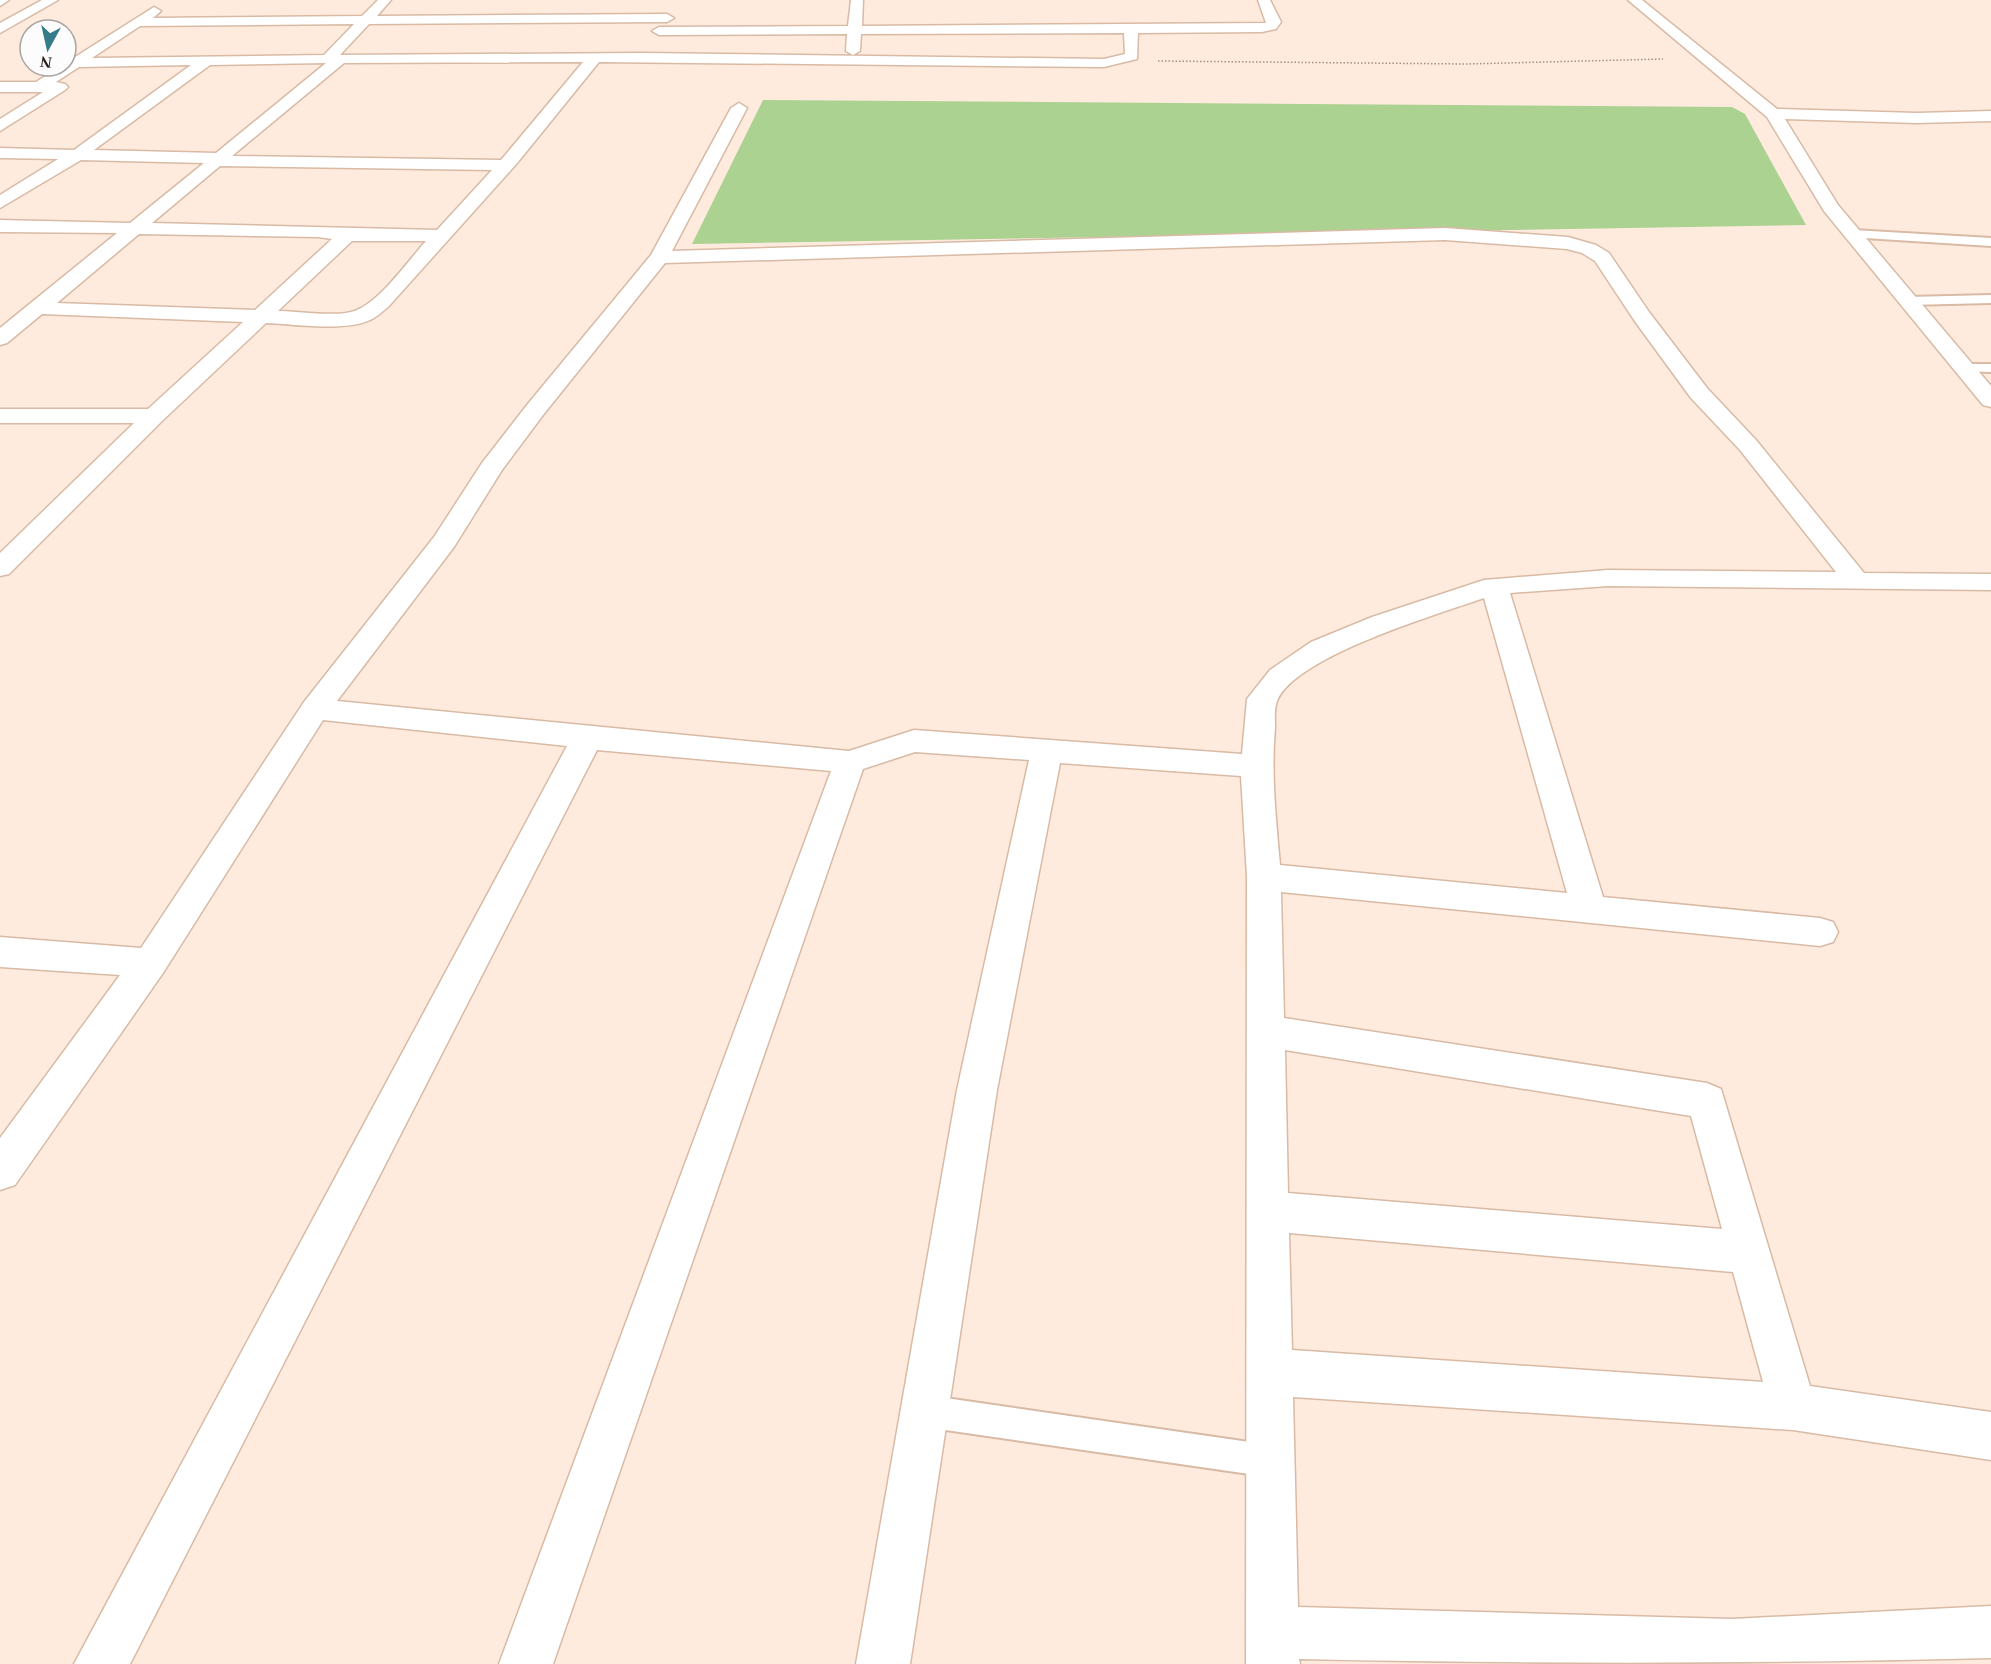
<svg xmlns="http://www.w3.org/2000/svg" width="1991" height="1664" viewBox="0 0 1991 1664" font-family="'Times New Roman',serif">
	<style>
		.green { fill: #abd290 }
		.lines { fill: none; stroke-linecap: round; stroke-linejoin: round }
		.service-casing { stroke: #d8baa5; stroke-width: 4 }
		.minor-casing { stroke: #d8baa5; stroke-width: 3 }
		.path { stroke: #9f9085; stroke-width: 1.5; stroke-dasharray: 1.5 2; stroke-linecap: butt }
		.service { fill: #fff; fill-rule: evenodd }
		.minor { fill: #fff; fill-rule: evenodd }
	</style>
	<rect width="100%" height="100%" fill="#feebde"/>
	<path class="green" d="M 763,100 L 1732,107 L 1745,114 L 1806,225 L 692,244 Z"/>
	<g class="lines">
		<g class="service-casing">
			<path id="service" d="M 1853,230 L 1991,238 L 1991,246 L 1849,237 L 1849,231 Z
				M 1991,295 L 1991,303 L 1908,305 L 1901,301 L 1908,297 Z
				M 1965,364 L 1991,364 L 1991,372 L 1960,371 L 1958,368 L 1960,365 Z
				M 925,1395 L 1270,1445 L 1282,1449 L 1286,1461 L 1282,1473 L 1270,1477 L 925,1427 L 914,1422 L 909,1411 L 914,1400 Z"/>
		</g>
		<g class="minor-casing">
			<path id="minor" d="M 0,0 L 9,0 L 0,6 Z
				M 42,0 L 58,0 L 0,33 L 0,23 Z
				M 378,0 L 391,0 L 377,16 L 667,14 L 674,18 L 667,22 L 369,24 L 340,55 L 642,53 L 1104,59 L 1125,54 L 1124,33 L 861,34 L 860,51 L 853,55 L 846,51 L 847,34 L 659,35 L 652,31 L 659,27 L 848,26 L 851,0 L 863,0 L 862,26 L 1266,23 L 1258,0 L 1270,0 L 1281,22 L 1276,29 L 1262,32 L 1138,33 L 1137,59 L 1104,67 L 599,62 L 518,162 L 389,306 C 383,311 377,317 370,320 C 345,332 293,324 266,323 L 162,421 L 9,574 L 0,576 L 0,553 L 134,423 L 0,423 L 0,409 L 148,409 L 243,322 L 42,314 L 7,343 L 0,345 L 0,328 L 117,233 L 0,232 L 0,220 L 130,223 L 204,163 L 81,160 L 0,208 L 0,195 L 58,159 L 0,158 L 0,148 L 74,150 L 191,65 L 79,67 L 56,82 L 65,84 L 68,87 L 65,90 L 0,131 L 0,119 L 43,92 L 0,92 L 0,82 L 36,82 L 61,66 L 66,66 L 66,59 L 72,59 L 154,7 L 161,11 L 153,18 L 362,16 ZM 354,24 L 324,55 L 92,58 L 140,26 ZM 583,62 L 501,160 L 232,156 L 344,63 ZM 326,63 L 216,153 L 94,150 L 210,65 ZM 220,166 L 492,170 L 437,230 L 152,223 ZM 139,234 L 318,237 L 332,239 L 255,310 L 57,303 ZM 352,241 L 426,241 C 408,261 381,300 357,310 C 339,318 299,311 278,311 Z
				M 1628,0 L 1642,0 L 1777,109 L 1917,113 L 1991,111 L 1991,121 L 1917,123 L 1785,119 L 1838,205 L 1991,386 L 1991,407 L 1983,405 L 1824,211 L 1767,117 Z
				M 739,103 L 747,108 L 672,251 L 1445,228 L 1568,237 L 1596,245 L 1609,253 L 1649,312 L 1707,388 L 1756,440 L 1864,573 L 1991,574 L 1991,590 L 1608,586 L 1510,593 L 1603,897 L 1820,918 L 1833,922 L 1838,932 L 1833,942 L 1820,946 L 1281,892 L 1284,1018 L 1707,1083 L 1721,1089 L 1810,1386 L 1991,1412 L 1991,1460 L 1793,1430 L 1293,1397 L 1298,1607 L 1732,1619 L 1991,1606 L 1991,1658 C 1761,1664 1530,1664 1299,1659 L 1300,1664 L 1246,1664 L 1247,877 L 1241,776 L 1060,763 L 997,1090 L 910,1664 L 856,1664 L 957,1090 L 1029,760 L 915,752 L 863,769 L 553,1664 L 499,1664 L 831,771 L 597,750 L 130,1664 L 74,1664 L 567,746 L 323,720 L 163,973 L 15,1185 L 0,1190 L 0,1138 L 120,975 L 0,967 L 0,937 L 141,948 L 304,702 L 434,537 L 482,463 L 527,405 L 651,255 L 731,108 ZM 1445,240 L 1567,249 L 1582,253 L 1595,261 L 1634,320 L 1691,398 L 1740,450 L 1836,572 L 1608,570 L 1484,580 L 1372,617 L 1311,642 L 1270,670 L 1247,699 L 1242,754 L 914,730 L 849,751 L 337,701 L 454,547 L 502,470 L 543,415 L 665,263 ZM 1484,598 L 1567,893 L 1280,865 C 1276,819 1271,774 1275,728 C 1275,720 1274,708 1277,701 C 1295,656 1439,614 1484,598 ZM 1285,1050 L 1691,1116 L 1722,1229 L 1288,1193 ZM 1289,1233 L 1733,1272 L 1763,1382 L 1292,1350 Z"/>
		</g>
		<path class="path" d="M 1158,61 L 1466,64 L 1663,59"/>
		<use href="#service" class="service"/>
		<use href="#minor" class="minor"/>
	</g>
	<g transform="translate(48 48) rotate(188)"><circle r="28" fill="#fcfcfc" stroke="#a8a3a0" stroke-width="1.5"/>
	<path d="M0-4.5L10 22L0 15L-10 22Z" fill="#367b88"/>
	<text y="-9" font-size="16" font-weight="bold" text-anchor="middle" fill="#291e16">N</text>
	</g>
</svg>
